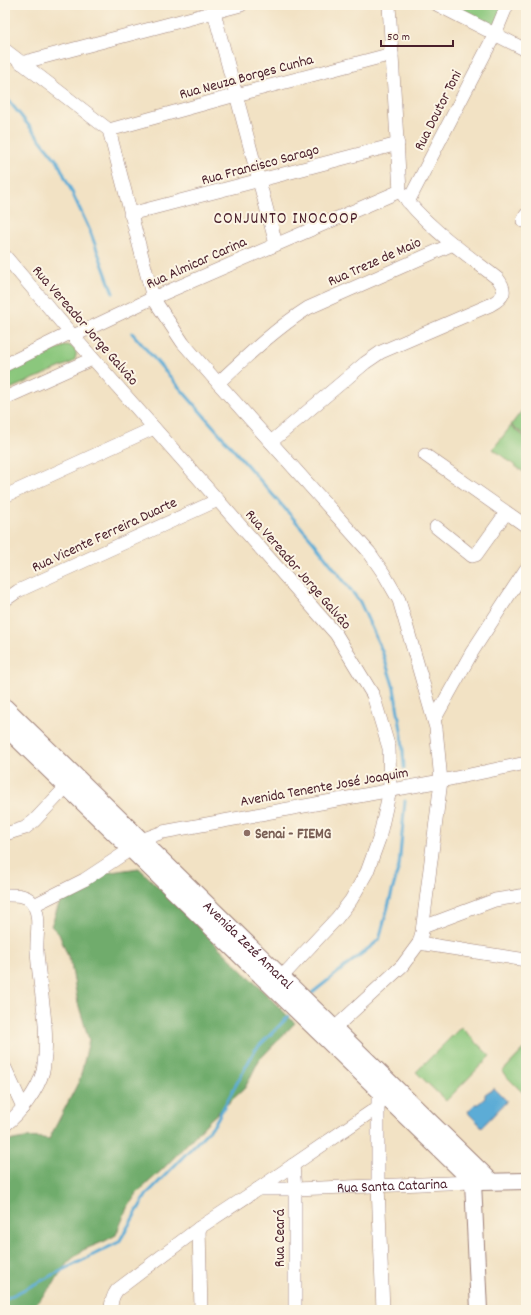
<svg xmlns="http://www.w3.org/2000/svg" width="531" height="1315" viewBox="0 0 531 1315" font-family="Dekko,sans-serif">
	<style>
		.green { fill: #8bc77d; stroke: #6a7354 }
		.forest { fill: #70ac6c; stroke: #5d664c }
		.water { fill: #5cacd6; stroke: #536680 }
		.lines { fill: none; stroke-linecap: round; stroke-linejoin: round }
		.stream { stroke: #5cacd6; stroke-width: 3 }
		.minor-casing { stroke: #9e8078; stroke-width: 14 }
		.major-casing { stroke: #9e8078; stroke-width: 18 }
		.minor { stroke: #fff; stroke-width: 13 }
		.major { stroke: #fff; stroke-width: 16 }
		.education-dot { fill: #8d6e63; stroke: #fcf5e5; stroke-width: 1.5 }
		.labels { text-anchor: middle; stroke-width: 4; stroke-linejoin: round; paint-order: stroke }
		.street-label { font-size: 15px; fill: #4a1f2b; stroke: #fcf5e5 }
		.education-label { font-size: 15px; font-weight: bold; fill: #785e54; stroke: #fcf5e5; text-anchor: start }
		.quarter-label { font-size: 17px; letter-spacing: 1px; fill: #4a1f2b; stroke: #fcf5e5 }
	</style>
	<rect width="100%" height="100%" fill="#fcf5e5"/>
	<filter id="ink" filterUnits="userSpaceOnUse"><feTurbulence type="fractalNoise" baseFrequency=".025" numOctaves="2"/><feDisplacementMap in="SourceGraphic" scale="8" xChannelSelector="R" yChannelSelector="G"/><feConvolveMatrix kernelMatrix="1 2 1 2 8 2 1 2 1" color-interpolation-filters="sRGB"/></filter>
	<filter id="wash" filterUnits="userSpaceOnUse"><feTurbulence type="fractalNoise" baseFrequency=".012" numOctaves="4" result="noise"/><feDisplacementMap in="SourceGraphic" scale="16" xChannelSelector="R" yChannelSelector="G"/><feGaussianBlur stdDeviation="0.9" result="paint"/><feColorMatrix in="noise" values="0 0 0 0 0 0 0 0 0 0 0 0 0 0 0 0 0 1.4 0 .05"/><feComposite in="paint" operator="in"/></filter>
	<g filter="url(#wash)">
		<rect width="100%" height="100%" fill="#f2e2c4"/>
		<path class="green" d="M 450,5 L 505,5 L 494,28 Z
			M 67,345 C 76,347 79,354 73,362 L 5,391 L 5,372 Z
			M 526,405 L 526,436 L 511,425 Z
			M 511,426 L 526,438 L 526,474 L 493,449 Z
			M 461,1027 L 490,1056 L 446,1101 L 416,1072 Z
			M 526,1047 L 526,1089 L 523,1093 L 502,1072 Z"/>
		<path class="forest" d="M 139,868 L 295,1023 L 259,1060 L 245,1088 L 211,1119 L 163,1169 L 138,1192 L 127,1208 L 116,1235 L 105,1241 L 83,1250 L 68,1262 L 53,1285 L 30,1310 L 5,1310 L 5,1142 C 20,1138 33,1136 49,1139 L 80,1079 L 89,1040 L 78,1003 L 71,964 L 59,934 L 51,926 L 59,904 L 73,890 L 97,874 Z"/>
		<path class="water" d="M 494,1088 L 507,1101 L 482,1127 L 469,1114 L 468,1111 L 475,1104 L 478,1104 L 485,1098 L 485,1094 Z"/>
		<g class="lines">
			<path class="stream" d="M 5,96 L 58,162 L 90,231 L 113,293
				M 132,333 L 313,541 L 360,602 L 382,651 L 394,688 L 402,736 L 404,768
				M 312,993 L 379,940 L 399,866 L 405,801
				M 5,1299 L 119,1242 L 147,1194 L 214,1125 L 255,1050 L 289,1016"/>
		</g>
	</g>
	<g filter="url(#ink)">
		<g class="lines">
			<g class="minor-casing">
				<g id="minor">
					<path d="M 212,5 L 276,244"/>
					<path d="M 438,5 L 526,50"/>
					<path d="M 5,50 L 109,130 L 153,298 L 183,343 L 218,383 L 369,552 L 384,574 L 399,600 L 436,728 L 441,781 L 422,932 L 419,943 L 402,966 L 328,1034"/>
					<path d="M 21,63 L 241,5"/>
					<path d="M 109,130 L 236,95 L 392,54"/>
					<path d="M 408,202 L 495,34 L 507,5"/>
					<path d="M 130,214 L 398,144"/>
					<path d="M 523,221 L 526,215"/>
					<path d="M 5,256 L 73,336 L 336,634 L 373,695 L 389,748 L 390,790 L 379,839 L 367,872 L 351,900 L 337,918 L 275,984"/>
					<path d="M 73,336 L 153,298 L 400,191"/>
					<path d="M 5,365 L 70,333"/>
					<path d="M 218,383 C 246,357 275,329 308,308 L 453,244"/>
					<path d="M 5,398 L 92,359"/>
					<path d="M 271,442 L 365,363 L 381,352 L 490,305 C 503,298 508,292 498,279 C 465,253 425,226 400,191 L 389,5"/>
					<path d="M 425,455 L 526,526"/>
					<path d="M 5,496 L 154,428"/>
					<path d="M 436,527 L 472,556 L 476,555 L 506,513"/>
					<path d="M 5,600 L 18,591 L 218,500"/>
					<path d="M 434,720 L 472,652 L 526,569"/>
					<path d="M 5,834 L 25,828 L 34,821 L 66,787"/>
					<path d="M 5,895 C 16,895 28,894 34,905 C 41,919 36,936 37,951 C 39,986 48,1020 45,1056 C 44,1061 44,1067 43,1071 C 38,1090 20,1114 5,1125"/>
					<path d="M 34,905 L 84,880 L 131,849 L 141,840 L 163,832 L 441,781 L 526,763"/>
					<path d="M 423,927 L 495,900 L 526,895"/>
					<path d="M 419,943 L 526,960"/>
					<path d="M 5,1068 L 23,1107"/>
					<path d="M 378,1100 L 378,1185 L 383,1310"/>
					<path d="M 293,1165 L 295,1189 L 295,1310"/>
					<path id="s1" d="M 258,1189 L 295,1189 L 473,1182"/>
					<path d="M 199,1228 L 201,1310"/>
					<path d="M 111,1310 C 111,1302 112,1297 117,1290 L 199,1228 L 258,1189 L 378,1107"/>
				</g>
			</g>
			<g class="major-casing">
				<g id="major">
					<path id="s2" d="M 5,707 L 491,1181"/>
					<path d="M 5,727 L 473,1182"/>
					<path d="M 473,1182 L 479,1310"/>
					<path d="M 480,1182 L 526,1181"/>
				</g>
			</g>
			<use href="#minor" class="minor"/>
			<use href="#major" class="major"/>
		</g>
	</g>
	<circle class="education-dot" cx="247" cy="833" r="4"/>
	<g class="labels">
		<g class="street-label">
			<text transform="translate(246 76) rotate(-15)" y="5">Rua Neuza Borges Cunha</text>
			<text transform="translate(437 110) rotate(-63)" y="5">Rua Doutor Toni</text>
			<text transform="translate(260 164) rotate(-15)" y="5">Rua Francisco Sarago</text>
			<text transform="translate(374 261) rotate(-24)" y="5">Rua Treze de Maio</text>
			<text transform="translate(196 262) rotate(-24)" y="5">Rua Almicar Carina</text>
			<text transform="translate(86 325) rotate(49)" y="5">Rua Vereador Jorge Galvão</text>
			<text transform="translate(104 534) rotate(-25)" y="5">Rua Vicente Ferreira Duarte</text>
			<text transform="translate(299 569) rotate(49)" y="5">Rua Vereador Jorge Galvão</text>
			<text transform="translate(324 786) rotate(-10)" y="5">Avenida Tenente José Joaquim</text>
			<text dy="5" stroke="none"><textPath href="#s2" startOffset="340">Avenida Zezé Amaral</textPath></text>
			<text dy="5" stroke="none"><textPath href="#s1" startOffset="134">Rua Santa Catarina</textPath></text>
			<text transform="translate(279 1238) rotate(-90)" y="5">Rua Ceará</text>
		</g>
		<g class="education-label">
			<text x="255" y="838">Senai - FIEMG</text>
		</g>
		<g class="quarter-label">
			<text x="286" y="223">CONJUNTO INOCOOP</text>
		</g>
	</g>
	<rect width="531" height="1315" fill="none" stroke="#fcf5e5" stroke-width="20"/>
	<path d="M381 40v6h72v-6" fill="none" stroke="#4a1f2b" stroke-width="2"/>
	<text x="387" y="40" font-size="12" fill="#4a1f2b" stroke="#fcf5e5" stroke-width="3" paint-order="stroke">50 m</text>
</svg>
